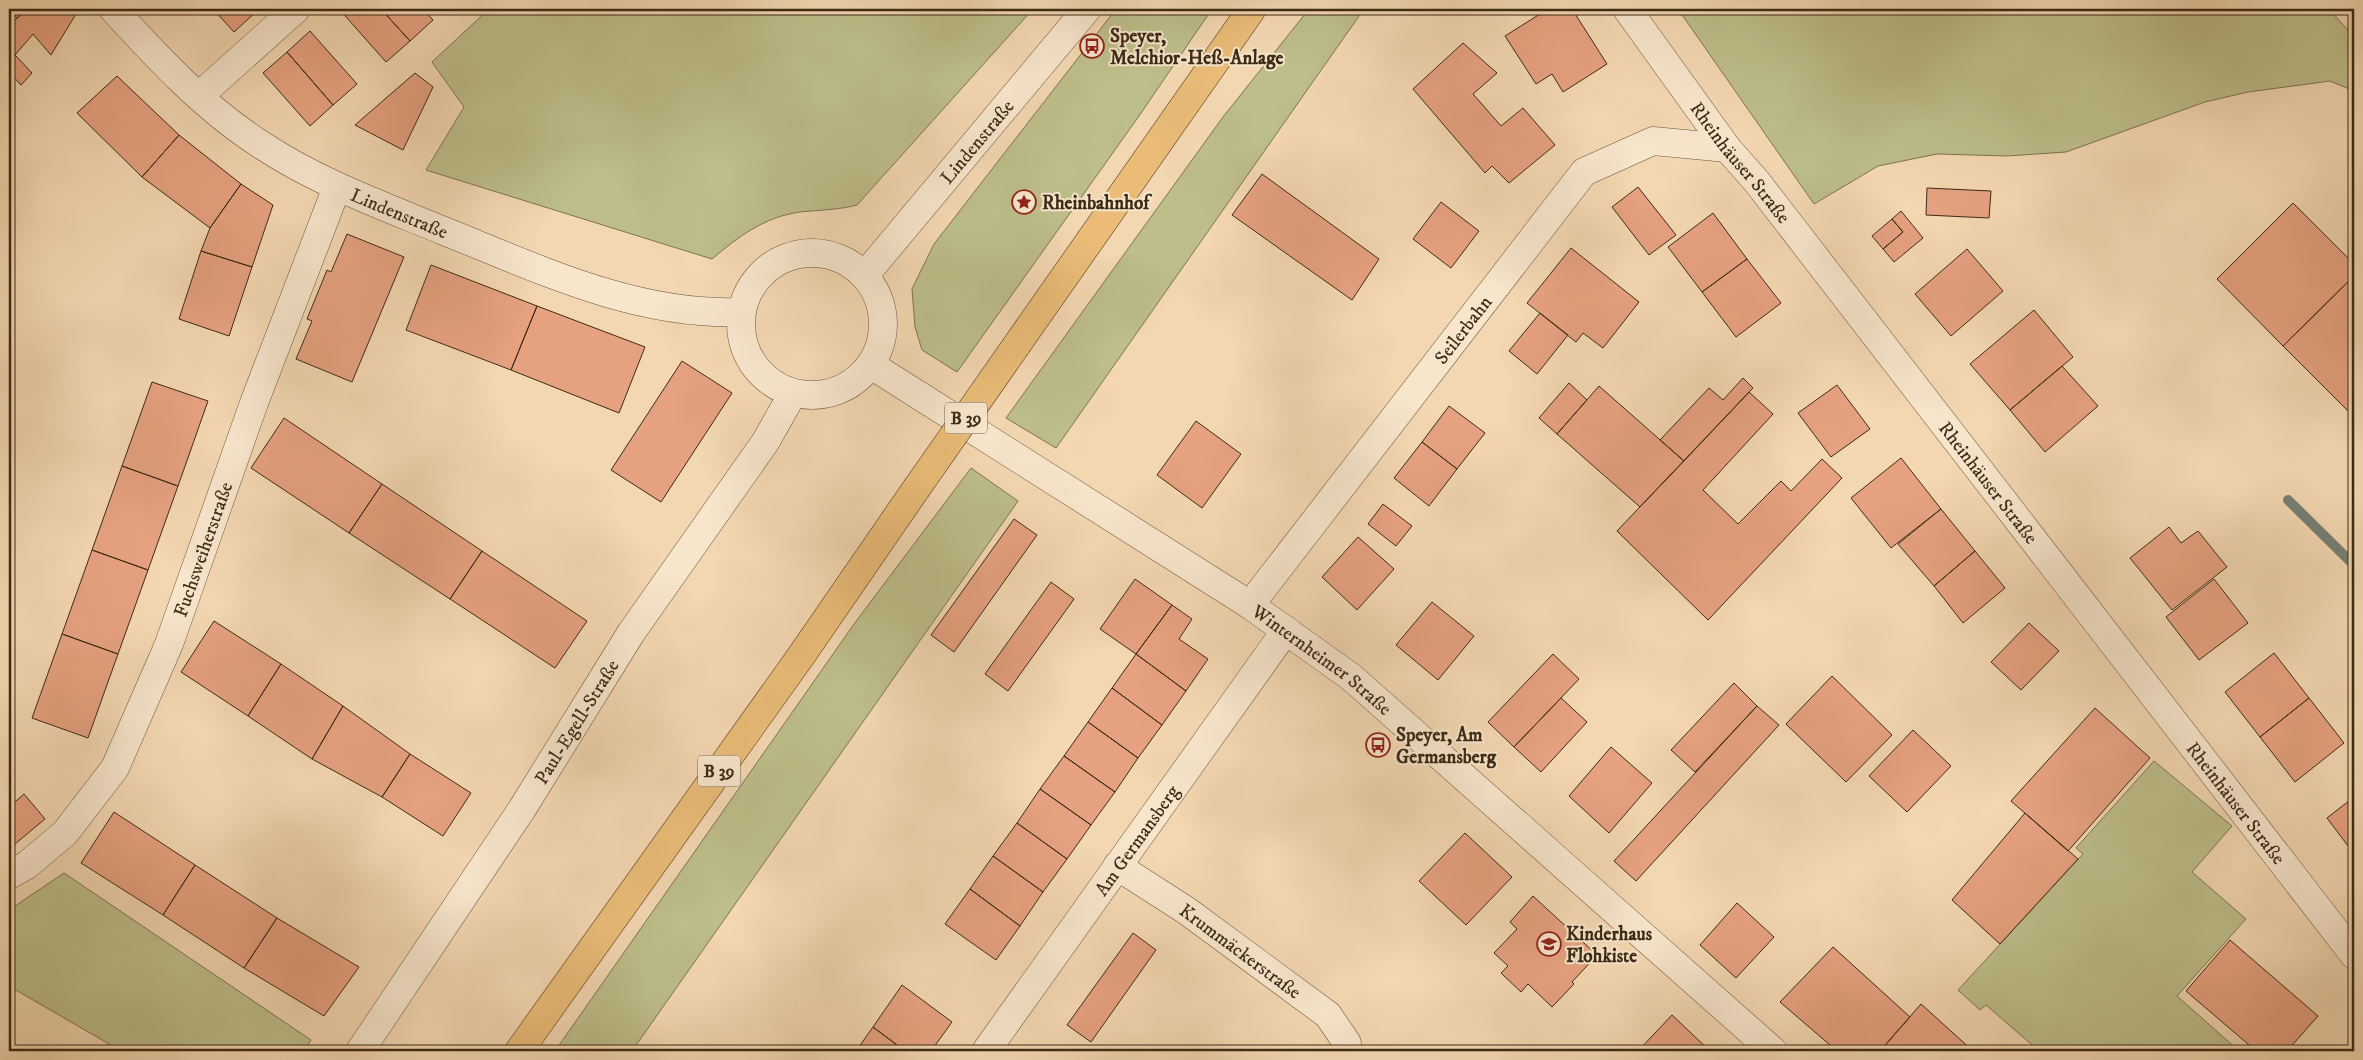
<svg xmlns="http://www.w3.org/2000/svg" width="2363" height="1060" viewBox="0 0 2363 1060" font-family="'IM FELL DW Pica',serif">
	<style>
		.green { fill: #bdbe8a; stroke: #7c7450 }
		.lines { fill: none; stroke-linecap: round; stroke-linejoin: round }
		.stream { stroke: #768074; stroke-width: 10 }
		.building { fill: #e6a180; stroke: #3c2b16 }
		.minor-casing { stroke: #6a563d; stroke-width: 29 }
		.major-casing { stroke: #3c2b16; stroke-width: 29 }
		.minor { stroke: #f7e5cc; stroke-width: 28 }
		.major { stroke: #eabc78; stroke-width: 28 }
		.major-bridge-casing { stroke: #3c2b16; stroke-width: 29; stroke-linecap: butt }
		.major-bridge { stroke: #eabc78; stroke-width: 28 }
		.labels { text-anchor: middle; stroke-width: 4; stroke-linejoin: round; paint-order: stroke }
		.shield { fill: #f7e5cc; stroke: #74634d; stroke-width: 1 }
		.shield-label { font-size: 18px; font-weight: bold; fill: #3c2b16 }
		.poi-label { font-size: 19px; font-weight: bold; fill: #3c2b16; stroke: #f7e5cc; text-anchor: start }
		.street-label { font-size: 19px; fill: #3c2b16; stroke: #f7e5cc }
	</style>
	<rect width="100%" height="100%" fill="#f3d7b1"/>
	<filter id="stains"><feTurbulence type="fractalNoise" baseFrequency=".004" numOctaves="4"/><feColorMatrix values="0 0 0 0 .2 0 0 0 0 .09 0 0 0 0 .02 0 0 0 .5 -.17"/></filter>
	<radialGradient id="worn" r=".72"><stop offset=".6" stop-color="#630" stop-opacity="0"/><stop offset="1" stop-color="#630" stop-opacity=".3"/></radialGradient>
	<path class="green" d="M 489,9 L 1033,9 L 857,205 C 838,210 819,210 800,212 C 764,217 738,237 712,259 L 426,170 L 464,107 L 432,62 Z
		M 1116,9 L 1212,9 L 1139,116 L 957,372 L 922,350 L 915,327 L 912,289 L 934,244 Z
		M 1309,9 L 1364,9 L 1056,448 L 1006,418 L 1223,117 Z
		M 1678,9 L 2329,9 L 2354,37 L 2354,91 L 2330,81 L 2248,92 L 2205,102 L 2066,152 L 2007,156 L 1937,154 L 1878,166 L 1814,204 Z
		M 971,468 L 1018,501 L 632,1051 L 555,1051 L 854,624 Z
		M 2154,761 L 2232,826 L 2192,872 L 2246,919 L 2177,996 L 2239,1051 L 2039,1051 L 1986,1005 L 1980,1010 L 1958,990 L 2083,854 L 2076,848 Z
		M 64,873 L 311,1040 L 304,1051 L 121,1051 L 9,986 L 9,910 Z"/>
	<g class="lines">
		<path class="stream" d="M 2288,500 L 2354,565"/>
	</g>
	<path class="building" d="M 9,9 L 27,9 L 17,18 Z
		M 27,9 L 79,9 L 51,55 L 33,34 L 15,55 L 32,73 L 21,85 L 9,72 L 9,26 Z
		M 213,9 L 256,9 L 258,10 L 234,32 Z
		M 339,9 L 381,9 L 410,41 L 386,62 Z
		M 381,9 L 423,9 L 433,20 L 410,41 Z
		M 1548,9 L 1572,9 L 1607,64 L 1563,92 L 1552,74 L 1536,84 L 1505,36 Z
		M 310,31 L 357,84 L 333,105 L 287,52 Z
		M 1463,43 L 1497,73 L 1473,94 L 1501,126 L 1523,108 L 1555,145 L 1509,183 L 1492,166 L 1485,173 L 1413,89 Z
		M 287,52 L 333,105 L 310,126 L 263,73 Z
		M 415,73 L 433,87 L 403,150 L 355,125 Z
		M 117,76 L 179,135 L 142,177 L 77,113 Z
		M 179,135 L 241,184 L 210,228 L 142,177 Z
		M 1262,174 L 1379,259 L 1352,300 L 1232,215 Z
		M 241,184 L 273,205 L 252,267 L 201,251 L 210,228 Z
		M 1638,187 L 1676,235 L 1649,255 L 1612,207 Z
		M 1927,188 L 1991,191 L 1989,218 L 1926,215 Z
		M 1441,202 L 1479,231 L 1451,268 L 1413,239 Z
		M 2293,203 L 2354,264 L 2354,276 L 2283,346 L 2217,279 Z
		M 1901,211 L 1923,238 L 1894,262 L 1883,249 L 1903,232 L 1892,219 Z
		M 1713,213 L 1747,259 L 1702,292 L 1668,247 Z
		M 1892,219 L 1903,232 L 1883,249 L 1872,236 Z
		M 347,234 L 404,257 L 352,382 L 296,359 L 312,321 L 307,319 L 327,270 L 331,272 Z
		M 1571,248 L 1639,302 L 1603,348 L 1583,333 L 1576,342 L 1527,303 Z
		M 1967,249 L 2003,291 L 1951,336 L 1915,294 Z
		M 201,251 L 252,267 L 229,336 L 179,319 Z
		M 1747,259 L 1781,303 L 1736,337 L 1702,292 Z
		M 431,265 L 537,306 L 511,370 L 406,330 Z
		M 2354,276 L 2354,417 L 2283,346 Z
		M 537,306 L 645,347 L 619,413 L 511,370 Z
		M 2034,310 L 2073,357 L 2010,410 L 1970,364 Z
		M 1540,313 L 1568,335 L 1537,374 L 1509,351 Z
		M 682,361 L 732,393 L 661,502 L 611,470 Z
		M 2062,366 L 2098,406 L 2045,452 L 2010,410 Z
		M 1743,378 L 1753,388 L 1684,461 L 1660,440 L 1709,388 L 1723,400 Z
		M 152,382 L 208,401 L 178,486 L 122,466 Z
		M 1569,383 L 1587,400 L 1557,434 L 1539,418 Z
		M 1837,385 L 1870,429 L 1831,457 L 1798,413 Z
		M 1599,386 L 1684,461 L 1640,507 L 1557,434 Z
		M 1749,392 L 1773,414 L 1703,490 L 1738,524 L 1781,481 L 1791,491 L 1822,459 L 1842,478 L 1708,620 L 1617,531 Z
		M 1449,406 L 1485,433 L 1457,469 L 1422,442 Z
		M 284,418 L 382,484 L 349,533 L 251,468 Z
		M 1196,421 L 1241,454 L 1202,508 L 1157,475 Z
		M 1422,442 L 1457,469 L 1429,506 L 1394,478 Z
		M 1901,458 L 1941,509 L 1891,548 L 1851,498 Z
		M 122,466 L 178,486 L 148,570 L 92,550 Z
		M 382,484 L 482,551 L 450,599 L 349,533 Z
		M 1383,504 L 1412,526 L 1396,546 L 1368,524 Z
		M 1941,509 L 1975,551 L 1934,586 L 1898,544 Z
		M 1014,519 L 1037,535 L 954,652 L 931,635 Z
		M 2169,527 L 2181,543 L 2198,531 L 2227,567 L 2172,610 L 2130,558 Z
		M 1358,537 L 1394,569 L 1357,610 L 1322,577 Z
		M 92,550 L 148,570 L 118,654 L 62,634 Z
		M 482,551 L 587,621 L 555,668 L 450,599 Z
		M 1975,551 L 2005,588 L 1963,623 L 1934,586 Z
		M 1135,579 L 1172,605 L 1136,654 L 1100,629 Z
		M 2214,579 L 2248,623 L 2199,660 L 2166,617 Z
		M 1051,582 L 1074,599 L 1008,691 L 985,674 Z
		M 1432,602 L 1474,636 L 1438,680 L 1396,645 Z
		M 1172,605 L 1192,619 L 1179,639 L 1208,659 L 1186,691 L 1136,654 Z
		M 214,621 L 281,664 L 248,716 L 181,672 Z
		M 2029,623 L 2059,651 L 2021,690 L 1991,662 Z
		M 62,634 L 118,654 L 88,738 L 32,718 Z
		M 2274,653 L 2309,698 L 2260,737 L 2225,692 Z
		M 1136,654 L 1186,691 L 1162,725 L 1112,688 Z
		M 1553,654 L 1579,679 L 1514,747 L 1488,722 Z
		M 281,664 L 343,706 L 312,759 L 248,716 Z
		M 1832,676 L 1892,735 L 1846,782 L 1786,724 Z
		M 1734,683 L 1757,706 L 1695,772 L 1671,750 Z
		M 1112,688 L 1162,725 L 1138,758 L 1088,722 Z
		M 1561,698 L 1587,722 L 1541,772 L 1514,747 Z
		M 2309,698 L 2344,743 L 2295,782 L 2260,737 Z
		M 343,706 L 410,754 L 382,797 L 312,759 Z
		M 1757,706 L 1779,725 L 1636,881 L 1614,861 Z
		M 2095,708 L 2150,758 L 2068,851 L 2011,801 Z
		M 1088,722 L 1138,758 L 1115,792 L 1064,756 Z
		M 1913,730 L 1951,766 L 1907,812 L 1869,776 Z
		M 1611,747 L 1652,783 L 1609,833 L 1569,796 Z
		M 410,754 L 471,793 L 443,836 L 382,797 Z
		M 1064,756 L 1115,792 L 1091,825 L 1040,789 Z
		M 1040,789 L 1091,825 L 1067,859 L 1017,823 Z
		M 24,794 L 45,819 L 9,849 L 9,807 Z
		M 2354,797 L 2354,854 L 2327,818 Z
		M 114,812 L 195,865 L 163,915 L 81,863 Z
		M 2025,813 L 2078,859 L 2000,944 L 1952,900 Z
		M 1017,823 L 1067,859 L 1043,892 L 993,856 Z
		M 1465,833 L 1512,877 L 1466,925 L 1419,881 Z
		M 993,856 L 1043,892 L 1020,926 L 970,889 Z
		M 195,865 L 277,918 L 244,968 L 163,915 Z
		M 970,889 L 1020,926 L 996,960 L 945,924 Z
		M 1533,896 L 1597,955 L 1572,982 L 1574,984 L 1552,1007 L 1528,984 L 1521,992 L 1501,973 L 1508,966 L 1494,953 L 1517,929 L 1510,922 Z
		M 1737,903 L 1774,937 L 1736,978 L 1700,945 Z
		M 277,918 L 359,967 L 324,1016 L 244,968 Z
		M 1133,933 L 1156,950 L 1091,1042 L 1067,1025 Z
		M 2230,940 L 2318,1016 L 2287,1051 L 2256,1051 L 2186,991 Z
		M 1833,947 L 1910,1017 L 1880,1051 L 1837,1051 L 1780,1002 Z
		M 902,985 L 952,1022 L 931,1051 L 905,1051 L 873,1027 Z
		M 1921,1004 L 1973,1051 L 1880,1051 Z
		M 1672,1015 L 1710,1051 L 1638,1051 Z
		M 873,1027 L 905,1051 L 856,1051 Z"/>
	<g class="lines">
		<g class="minor-casing">
			<g id="minor">
				<path id="s1" d="M 113,9 C 157,57 204,108 260,144 C 317,182 381,205 444,231 C 539,269 636,316 740,312"/>
				<path id="s2" d="M 1627,9 L 1727,148 L 1757,182 L 2354,955"/>
				<path d="M 199,96 L 296,9"/>
				<circle cx="812" cy="324" r="71"/>
				<path id="s3" d="M 865,275 L 1087,9"/>
				<path id="s4" d="M 871,365 L 1250,605 L 1351,677 L 1773,1051"/>
				<path id="s5" d="M 1250,605 L 1584,172 L 1653,141 L 1727,148"/>
				<path id="s6" d="M 1117,866 L 1187,911 L 1328,1015 L 1347,1043 L 1347,1051"/>
				<path id="s7" d="M 9,875 L 27,865 L 65,833 L 115,768 L 169,644 L 254,403 L 337,187"/>
				<path id="s8" d="M 360,1051 L 522,809 L 631,633 L 766,441 L 793,393"/>
				<path id="s9" d="M 986,1051 L 1286,630"/>
			</g>
		</g>
		<g class="major-casing">
			<path id="major" d="M 1016,346 L 1252,9
				M 519,1051 L 801,656 L 916,489"/>
		</g>
		<use href="#minor" class="minor"/>
		<use href="#major" class="major"/>
		<g class="major-bridge-casing">
			<path id="major-bridge" d="M 916,489 L 1016,346"/>
		</g>
		<use href="#major-bridge" class="major-bridge"/>
	</g>
	<defs>
		<g id="bus-ring" transform="scale(1.25)"><circle r="9.5" fill="#f7e5cc" stroke="#8f2418" stroke-width="1.5"/><path d="M-5-6H5V4H4V6H2V4H-2V6H-4V4H-5ZM-3.5-4V0h7V-4ZM-3.5 1.2v1.5H-2V1.2ZM2 1.2v1.5H3.5V1.2Z" fill="#8f2418"/></g>
		<g id="sight-ring" transform="scale(1.25)"><circle r="9.5" fill="#f7e5cc" stroke="#8f2418" stroke-width="1.5"/><path d="M0-6L1.8-2.2L6-1.7L2.9 1.2L3.7 5.4L0 3.3L-3.7 5.4L-2.9 1.2L-6-1.7L-1.8-2.2Z" fill="#8f2418"/></g>
		<g id="school-ring" transform="scale(1.25)"><circle r="9.5" fill="#f7e5cc" stroke="#8f2418" stroke-width="1.5"/><path d="M0-5L7-2L0 1L-7-2ZM-4 1L0 2.5L4 1V4Q0 6-4 4Z" fill="#8f2418"/></g>
	</defs>
	<g fill-rule="evenodd">
		<use href="#bus-ring" x="1092" y="46"/>
		<use href="#sight-ring" x="1024" y="202"/>
		<use href="#bus-ring" x="1378" y="745"/>
		<use href="#school-ring" x="1549" y="944"/>
	</g>
	<g class="labels">
		<g class="shield">
			<rect x="945" y="402.5" width="42" height="31" rx="4"/>
			<rect x="698" y="755.5" width="42" height="31" rx="4"/>
		</g>
		<g class="shield-label">
			<text x="966" y="424">B 39</text>
			<text x="719" y="777">B 39</text>
		</g>
		<g class="poi-label">
			<text x="1110" y="42">Speyer,<tspan x="1110" dy="22">Melchior-Heß-Anlage</tspan></text>
			<text x="1042" y="209">Rheinbahnhof</text>
			<text x="1396" y="741">Speyer, Am<tspan x="1396" dy="22">Germansberg</tspan></text>
			<text x="1566" y="940">Kinderhaus<tspan x="1566" dy="22">Flohkiste</tspan></text>
		</g>
		<g class="street-label">
			<text dy="7" stroke="none"><textPath href="#s3" startOffset="174">Lindenstraße</textPath></text>
			<text dy="7" stroke="none"><textPath href="#s2" startOffset="191">Rheinhäuser Straße</textPath></text>
			<text dy="7" stroke="none"><textPath href="#s1" startOffset="356">Lindenstraße</textPath></text>
			<text dy="7" stroke="none"><textPath href="#s5" startOffset="348">Seilerbahn</textPath></text>
			<text dy="7" stroke="none"><textPath href="#s2" startOffset="596">Rheinhäuser Straße</textPath></text>
			<text dy="7" stroke="none"><textPath href="#s7" startOffset="388">Fuchsweiherstraße</textPath></text>
			<text dy="7" stroke="none"><textPath href="#s4" startOffset="539">Winternheimer Straße</textPath></text>
			<text dy="7" stroke="none"><textPath href="#s8" startOffset="394">Paul-Egell-Straße</textPath></text>
			<text dy="7" stroke="none"><textPath href="#s2" startOffset="1001">Rheinhäuser Straße</textPath></text>
			<text dy="7" stroke="none"><textPath href="#s9" startOffset="259">Am Germansberg</textPath></text>
			<text dy="7" stroke="none"><textPath href="#s6" startOffset="150">Krummäckerstraße</textPath></text>
		</g>
	</g>
	<rect width="2363" height="1060" fill="none" stroke="#f3d7b1" stroke-width="30"/>
	<rect x="10" y="10" width="2343" height="1040" fill="none" stroke="#3c2b16" stroke-width="2.5"/>
	<rect x="15" y="15" width="2333" height="1030" fill="none" stroke="#3c2b16"/>
	<rect width="100%" height="100%" filter="url(#stains)"/>
	<rect width="100%" height="100%" fill="url(#worn)"/>
</svg>
